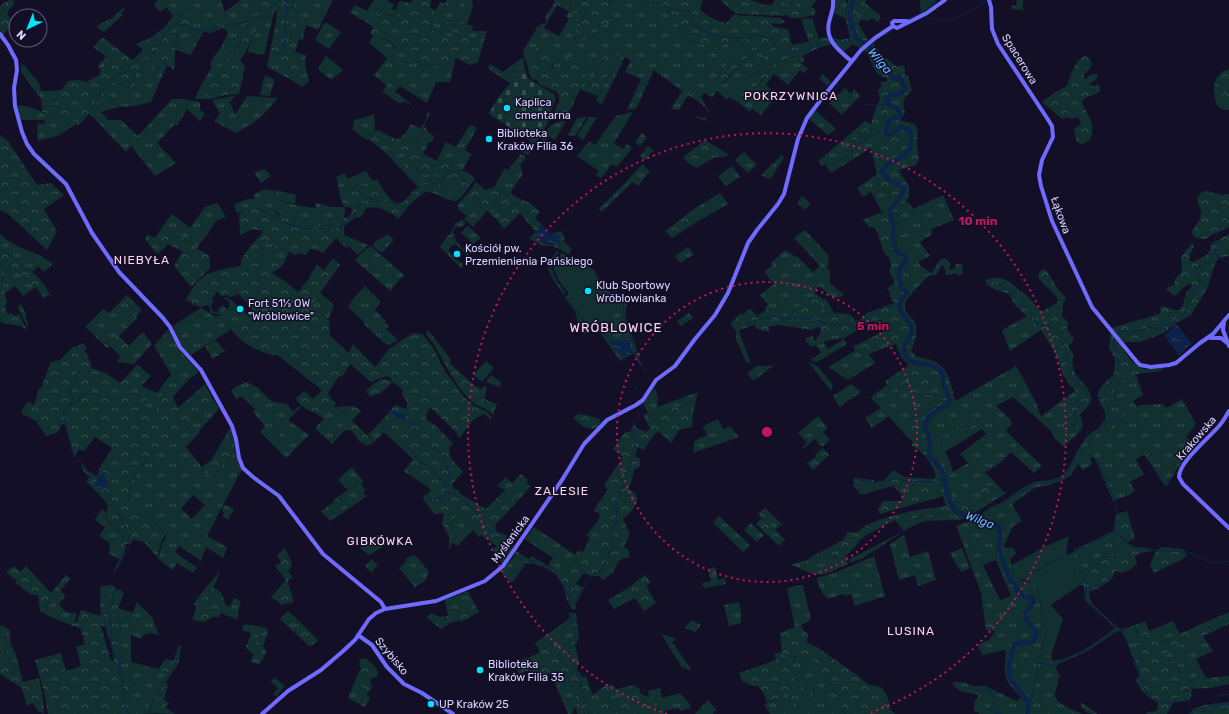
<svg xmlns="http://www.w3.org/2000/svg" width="1229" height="714" viewBox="0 0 1229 714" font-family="Rubik,sans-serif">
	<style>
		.grass { fill: url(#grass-tufts); fill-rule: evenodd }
		.forest { fill: url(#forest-crowns); fill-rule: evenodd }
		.wetland { fill: url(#wetland-marsh) }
		.cemetery { fill: url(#cemetery-stones) }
		.garden { fill: #12302f }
		.water { fill: url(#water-ripples) }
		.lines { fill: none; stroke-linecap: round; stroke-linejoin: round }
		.stream { stroke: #0c2248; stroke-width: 1 }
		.river { stroke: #0c2248; stroke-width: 4.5 }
		.secondary { stroke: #6f6bff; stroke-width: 4 }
		.ring { fill: none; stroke: #c2185b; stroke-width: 2; stroke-dasharray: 2 4 }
		.poi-dot { fill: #00e5ff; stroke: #130f26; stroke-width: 1.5 }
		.labels { text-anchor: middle; stroke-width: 3; stroke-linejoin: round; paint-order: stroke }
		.street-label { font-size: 11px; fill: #d9d4ff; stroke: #130f26 }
		.poi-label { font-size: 11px; fill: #d9d4ff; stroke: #130f26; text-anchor: start }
		.water-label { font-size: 12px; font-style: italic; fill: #62b6ff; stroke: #130f26 }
		.neighbourhood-label { font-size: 12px; letter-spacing: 1px; fill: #ffd6f0; stroke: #130f26 }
		.quarter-label { font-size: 13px; letter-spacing: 1px; fill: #ffd6f0; stroke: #130f26 }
		.centre { fill: #c2185b; stroke: #130f26; stroke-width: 2 }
		.ring-label { font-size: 12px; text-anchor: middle; font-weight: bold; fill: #c2185b; stroke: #130f26; stroke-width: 3; stroke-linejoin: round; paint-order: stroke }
	</style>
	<defs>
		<pattern id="grass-tufts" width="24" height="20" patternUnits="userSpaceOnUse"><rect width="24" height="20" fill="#12302f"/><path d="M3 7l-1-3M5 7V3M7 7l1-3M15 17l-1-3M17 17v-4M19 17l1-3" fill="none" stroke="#344d4e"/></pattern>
		<pattern id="forest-crowns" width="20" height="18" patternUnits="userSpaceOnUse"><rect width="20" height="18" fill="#12302f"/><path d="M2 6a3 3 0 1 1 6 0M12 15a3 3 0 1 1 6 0" fill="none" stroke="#344d4e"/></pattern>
		<pattern id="wetland-marsh" width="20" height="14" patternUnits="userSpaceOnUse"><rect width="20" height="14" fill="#12302f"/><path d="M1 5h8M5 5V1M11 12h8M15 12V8" fill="none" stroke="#344d4e"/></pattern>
		<pattern id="cemetery-stones" width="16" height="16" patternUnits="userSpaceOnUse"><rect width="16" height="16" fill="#12302f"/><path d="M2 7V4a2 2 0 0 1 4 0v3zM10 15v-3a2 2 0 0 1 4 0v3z" fill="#344d4e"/></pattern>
		<pattern id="water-ripples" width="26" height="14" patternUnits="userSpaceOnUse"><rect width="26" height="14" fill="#0c2248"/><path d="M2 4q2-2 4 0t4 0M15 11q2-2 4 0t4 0" fill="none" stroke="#2f4163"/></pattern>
	</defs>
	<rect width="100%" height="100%" fill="#130f26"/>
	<path class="grass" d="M 157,0 L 221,0 L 225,12 L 240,0 L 252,0 L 258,7 L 259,13 L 235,52 L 225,60 L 207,92 L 211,99 L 195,99 L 200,87 L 212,67 L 210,64 L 212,59 L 222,46 L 228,32 L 222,28 L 211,33 L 203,32 L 191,55 L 176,50 L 177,29 L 182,27 L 185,13 L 173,16 L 166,7 L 161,12 L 154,6 Z
		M 294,0 L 333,0 L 318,30 L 306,25 L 303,40 L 299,39 L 295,53 L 289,51 Z
		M 374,0 L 387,0 L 382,11 L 389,15 L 382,18 L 367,11 Z
		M 458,0 L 472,0 L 473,7 L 467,24 L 473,26 L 472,31 L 480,31 L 477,47 L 475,48 L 469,39 L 469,31 L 466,30 L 467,23 L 458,20 L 444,23 L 446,29 L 460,37 L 461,40 L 430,30 L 435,10 L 440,5 L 459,11 L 460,3 L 458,1 Z
		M 554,0 L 572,0 L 570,6 L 572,13 L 579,12 L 583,8 L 587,8 L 574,38 L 584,40 L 595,39 L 600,25 L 613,22 L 608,1 L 611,0 L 640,0 L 649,3 L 654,8 L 668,13 L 679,26 L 684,35 L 689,41 L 707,45 L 716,49 C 724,44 735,38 744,42 L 715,80 L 723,84 L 754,50 L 758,47 L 763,56 L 766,67 L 743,81 L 727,100 L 717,91 L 712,97 L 704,93 L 701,97 L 709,111 L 705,121 L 696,117 L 697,116 L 703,118 L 707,116 C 711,107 695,100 688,95 L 679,110 L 671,109 L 682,91 L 654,70 L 636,109 L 627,110 L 641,79 L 625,72 L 631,60 L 618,55 L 605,54 L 587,92 L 579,89 L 590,66 L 561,69 L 558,79 L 550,72 L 555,63 L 531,63 L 526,61 L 523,53 L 524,49 L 537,28 L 536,26 L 540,27 L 541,24 L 546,23 L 546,20 L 545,18 L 555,1 ZM 557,5 L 569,11 L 566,17 L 569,19 L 559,36 L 544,28 Z
		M 779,0 L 812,0 L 809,9 L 799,11 L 797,5 L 785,4 Z
		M 835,0 L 846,0 L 847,4 L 846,19 L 834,13 Z
		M 920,0 L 935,0 L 936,2 L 928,10 L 921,14 Z
		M 1017,0 L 1023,0 L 1023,12 L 1022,10 L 1011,9 L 1012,5 L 1016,6 Z
		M 401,1 L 405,2 L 398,19 L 395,16 Z
		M 865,3 L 879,15 L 881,19 L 877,22 L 873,18 L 867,21 L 862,19 L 858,24 L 856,20 L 860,8 Z
		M 274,12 L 264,55 L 247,52 L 253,37 L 262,20 Z
		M 812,18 L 819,39 L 817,42 L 809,42 L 801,19 Z
		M 324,23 L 327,23 L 341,32 L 329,49 L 315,40 Z
		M 373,36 L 378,41 L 384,38 L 395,48 L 423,66 L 431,65 L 438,66 L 441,70 L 440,73 L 444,74 C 449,68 448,61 456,57 L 450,82 L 436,82 L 427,103 L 400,86 L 395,92 L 412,105 L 404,102 L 398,103 L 382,91 L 387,86 L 374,75 L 387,58 L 369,43 Z
		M 106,56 L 113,61 L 102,77 L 99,75 L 101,71 L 98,67 Z
		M 326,56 L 343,70 L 331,80 L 318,69 Z
		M 523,57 L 525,70 L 510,83 L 488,69 L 490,64 L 503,72 Z
		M 797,57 L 801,63 L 808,69 L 804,73 L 800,70 L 788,85 L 774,74 L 769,72 L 777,62 Z
		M 159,59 L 167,65 L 151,102 L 135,106 L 118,107 L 109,103 L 112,97 L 98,91 L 116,84 L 134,89 L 135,73 Z
		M 23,64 L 39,83 L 41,91 L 54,91 L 57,99 L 54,104 L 41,99 L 21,72 L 21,66 Z
		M 613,65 L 621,65 L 602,104 L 596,101 Z
		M 301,70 L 307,73 L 309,81 L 302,87 L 293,81 Z
		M 823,74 L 831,82 L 827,86 L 819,78 Z
		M 265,75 L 275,80 L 270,96 L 260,95 Z
		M 766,76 L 770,79 L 766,85 L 777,95 L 761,115 L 752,109 L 750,112 L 739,103 L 747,95 L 748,88 C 756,88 761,82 766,76 Z
		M 845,88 L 851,94 L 854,89 L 860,96 L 842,115 L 829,103 Z
		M 234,96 L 230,103 L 235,115 L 247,96 L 278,98 L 263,115 L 253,123 L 236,133 L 214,121 L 220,114 L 212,100 Z
		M 172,99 L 182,99 L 200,102 L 200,110 L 205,114 L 200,121 L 187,109 L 177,126 L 175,124 L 157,143 L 176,163 L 155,176 L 131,146 L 126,152 L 89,113 L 96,106 L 108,120 L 121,120 L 138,136 Z
		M 17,105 L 29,107 L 44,113 L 75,121 L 76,124 L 60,135 L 38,141 L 37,123 L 44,124 L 45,120 L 21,120 Z
		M 815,110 L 836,129 L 828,135 L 809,119 Z
		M 427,112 L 430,113 L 416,144 L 404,138 L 399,140 L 403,135 L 404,135 L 411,124 L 420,128 C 424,125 428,118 427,112 Z
		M 633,112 L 614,143 L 623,149 L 627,144 L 632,148 L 617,167 L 612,164 L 601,178 L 596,175 L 599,171 L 577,156 L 589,141 L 595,145 L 616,116 Z
		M 374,114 L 375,131 L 364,138 L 353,130 L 354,120 L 367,117 Z
		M 587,117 L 575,136 L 568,135 L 577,118 Z
		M 589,117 L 597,117 L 583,140 L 577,136 Z
		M 561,121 L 566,121 L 555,140 L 548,136 L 542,147 L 538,144 C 548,133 544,125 561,121 Z
		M 470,125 L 477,128 L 465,150 L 471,154 L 463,170 L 454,171 L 448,160 L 437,161 L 446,142 L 456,147 Z
		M 872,129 L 882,141 L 831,173 L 825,164 L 822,166 L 818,161 L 849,135 L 854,142 Z
		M 642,133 L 647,137 L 640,146 L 635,142 Z
		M 531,140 L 536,143 L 528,155 L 522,152 Z
		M 395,146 C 398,150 405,153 407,156 L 405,161 L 425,175 L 433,172 L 437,175 L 436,178 L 418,187 L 386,153 L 391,147 Z
		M 648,146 L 654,150 L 645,160 L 640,156 Z
		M 744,152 L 757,165 L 748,173 L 735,160 Z
		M 521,154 L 526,157 L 520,165 L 523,174 L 509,195 L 494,187 L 505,168 L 508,170 Z
		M 782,155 L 784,158 L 771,178 L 768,179 L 761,175 Z
		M 642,164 L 650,171 L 638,186 L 632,182 L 602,212 L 599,209 L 628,180 Z
		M 732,166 L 740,177 L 726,186 L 718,176 Z
		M 265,169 L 271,176 L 261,183 L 254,172 Z
		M 366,171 L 373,181 L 377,179 L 384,191 L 380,193 L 371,191 L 367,186 L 339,189 L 336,177 L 345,173 L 347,179 Z
		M 452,173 L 462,196 L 456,201 L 451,195 L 438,191 C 439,180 443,179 452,173 Z
		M 876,175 L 879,185 L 892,194 L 884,211 L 882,212 L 871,192 L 863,197 L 857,188 Z
		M 266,189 L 275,191 L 275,196 C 282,204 306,207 316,208 L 316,203 L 332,207 L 345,207 L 344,221 L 339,225 L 319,226 L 314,224 L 304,224 L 298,223 L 270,209 L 242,210 L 237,214 L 234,205 C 240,202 248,197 255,199 L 254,194 Z
		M 469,192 L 475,205 L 487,211 L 473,227 L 464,219 L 467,216 L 458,209 L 458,204 Z
		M 720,193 L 728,204 L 697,222 L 689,212 Z
		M 943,195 L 954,220 L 931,229 L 932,234 L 920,242 L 930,256 L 919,261 L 920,265 L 931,273 L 913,292 L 913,288 L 903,274 L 908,264 L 905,253 L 898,251 C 894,243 898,238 896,230 L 901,224 L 895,219 L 898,210 L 906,201 L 911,205 L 913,209 Z
		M 802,196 L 811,204 L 805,210 L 797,203 Z
		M 217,203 L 226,217 L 216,221 L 207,235 L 198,246 C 192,245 191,243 186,240 C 180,236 168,234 160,230 L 172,214 L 190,228 L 205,207 Z
		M 495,204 C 501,208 501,213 500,220 L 496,219 L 493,216 Z
		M 461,219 L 466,223 L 461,227 L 458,226 L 454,229 L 453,233 L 454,234 L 452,236 L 454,234 L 455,235 L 452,239 L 455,237 L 456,241 L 462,248 L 461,249 L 455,243 L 455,245 L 451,246 L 449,250 C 450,255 457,262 463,263 L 462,269 L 440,247 L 448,235 L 450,235 L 456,222 L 458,223 Z
		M 468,226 L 468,227 L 469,227 L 481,238 L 468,248 L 470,253 L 468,255 L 469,258 L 462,250 L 466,245 L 468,247 L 472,243 L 461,233 L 466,227 Z
		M 805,230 L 829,256 L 827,258 L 829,260 L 827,268 L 830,271 L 830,283 L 844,295 C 834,302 827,292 819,286 L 814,293 L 823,299 L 826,299 L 834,313 L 828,314 L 819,302 L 798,309 L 784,318 L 779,311 L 766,310 L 764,308 L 768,305 L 760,295 L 774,284 L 764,272 L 773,265 L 771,263 L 785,250 L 788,253 L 789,251 L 795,257 L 797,256 L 813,272 L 820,266 L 794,238 Z
		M 0,234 C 15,249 37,251 53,264 L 44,272 L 38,266 L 33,272 L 13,256 L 0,249 Z
		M 387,234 L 394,240 L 382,253 L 373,246 L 374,243 Z
		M 344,235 L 368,245 L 358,255 L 348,246 L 346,248 L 336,238 Z
		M 563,241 L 572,249 L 569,254 L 561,250 Z
		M 272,243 L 289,252 L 285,261 L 282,257 L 275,261 L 258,261 L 266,244 Z
		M 371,246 L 404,275 L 390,291 L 355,260 L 365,250 Z
		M 688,247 L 694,254 L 680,263 L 675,256 Z
		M 557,251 L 559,252 L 551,268 L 558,283 L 566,293 L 564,295 C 560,290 546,272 548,265 C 550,260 554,255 557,251 Z
		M 333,258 L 340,265 L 332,276 L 324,270 Z
		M 10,265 L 36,287 L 42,282 L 50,294 L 44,298 L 36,287 L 23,296 L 15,286 L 4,294 L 1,279 Z
		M 562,285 L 593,321 L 619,300 L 621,302 L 626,300 L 627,302 L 625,316 L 642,365 L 640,366 L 634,353 L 620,361 L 595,325 L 585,334 L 579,327 L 575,311 L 565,298 L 569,294 Z
		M 365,286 L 381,302 L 375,310 L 386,321 L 385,323 L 389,326 L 386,329 L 398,340 L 389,345 L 384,343 L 364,324 L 364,322 L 348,307 L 351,303 L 351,301 Z
		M 320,293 L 334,305 L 328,320 L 312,305 Z
		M 226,297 L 229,298 L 249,317 L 253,315 L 252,322 L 234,309 L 227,310 L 228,307 L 230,307 L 228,300 L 223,298 Z
		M 123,299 L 138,314 L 107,345 L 87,325 L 103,309 L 109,313 Z
		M 203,309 L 214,316 L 221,316 L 230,330 L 191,355 C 183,348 178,339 174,328 L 196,317 L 198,313 Z
		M 689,313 L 693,318 L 681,326 L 677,321 Z
		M 1027,316 L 1041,330 L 1010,351 L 1002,330 Z
		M 168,330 L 180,351 L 199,372 L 187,381 L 173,397 L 163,393 L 156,418 L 149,417 C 143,409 147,399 148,389 L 157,393 L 171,374 L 154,346 Z
		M 143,332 L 152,344 L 134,364 L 117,362 L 124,350 Z
		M 740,335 L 751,363 L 746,362 L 736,339 Z
		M 844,339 L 847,344 L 817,362 L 810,360 L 821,353 L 816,345 L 824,343 L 828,349 Z
		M 83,343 L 87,348 L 85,351 L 92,365 L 90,367 C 85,360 84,352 78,346 Z
		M 855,351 L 869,354 L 875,363 L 848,380 L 828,367 Z
		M 808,362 C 820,365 825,376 833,385 L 831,391 Z
		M 138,364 L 146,372 L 133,385 L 125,378 Z
		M 757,366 L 773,366 L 753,381 L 747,373 Z
		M 1016,366 C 1023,378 1029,389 1035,401 C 1038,405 1038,411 1041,416 L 1076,390 L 1079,395 L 1072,409 L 1073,425 L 1079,430 L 1081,429 L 1081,431 L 1064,446 L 1055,439 L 1050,430 L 1013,397 L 996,406 L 1010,419 L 1012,423 L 1006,431 L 1042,466 L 1034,473 L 1011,452 C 1003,461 996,467 985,472 L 1004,492 L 1007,492 L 1005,494 L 990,485 L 984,493 L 985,495 L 984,499 L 973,506 L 954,500 L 952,497 L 947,473 L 938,462 L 932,449 L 932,438 L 929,428 L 930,421 L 934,416 L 944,411 L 955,401 ZM 982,429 L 986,434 L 960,454 L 968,463 L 953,472 L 949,459 L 945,452 Z
		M 491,375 L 501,382 L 500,387 L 486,382 Z
		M 1136,375 L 1143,395 L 1133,401 L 1137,407 L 1142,405 L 1162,404 L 1166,408 L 1182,399 L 1196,424 L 1186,437 L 1196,446 L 1178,467 L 1166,487 L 1144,454 L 1136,460 L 1144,474 L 1130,482 L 1135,491 L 1129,495 L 1113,501 L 1095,459 L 1092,457 L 1090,458 L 1092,464 L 1083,470 L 1078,464 L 1071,475 L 1062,481 L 1045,486 L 1036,487 L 1012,504 L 1022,521 L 1013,526 L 1004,545 L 1005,548 L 1014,548 L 1016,554 L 1010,559 L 1013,572 L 1021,581 L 1033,582 L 1037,588 L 1046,630 L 1042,653 L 1051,656 L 1053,661 C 1073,660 1099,640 1115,628 L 1085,600 L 1084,588 L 1083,585 L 1080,585 L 1074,569 L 1074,550 L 1113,531 L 1131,546 L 1119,554 L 1109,553 L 1104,555 L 1092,571 L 1084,578 L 1092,590 L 1089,592 L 1090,599 L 1093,605 L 1118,628 L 1124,629 L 1135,625 L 1138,650 L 1134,657 L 1140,676 L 1139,676 L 1125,637 L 1121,631 L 1116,632 L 1086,652 L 1058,664 L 1055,667 L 1061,677 L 1058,677 C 1059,683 1056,688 1055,694 C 1054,704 1075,710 1083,714 L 980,714 L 974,711 L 974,703 L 979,695 L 960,691 L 953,685 L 953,682 L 964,682 L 973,686 L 985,686 L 1017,701 L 1021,697 C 1002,679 1004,675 1006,650 L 982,655 L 978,645 L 990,639 L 995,631 L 986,630 L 981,593 L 956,525 L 959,525 C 965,522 972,520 978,517 C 982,515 984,511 988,509 C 991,507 995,505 999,504 C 1010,498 1019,489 1030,484 C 1039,479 1053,482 1062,476 C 1075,464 1080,434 1099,429 L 1102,435 C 1143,413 1109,406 1115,386 ZM 996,560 L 1011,596 L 1000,600 L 983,565 Z
		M 247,382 L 258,388 L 269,399 L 274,402 L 287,404 L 293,412 L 299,406 L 301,407 L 288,420 L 309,435 L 294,450 L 277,433 L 276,435 C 281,442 282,452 288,457 L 286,458 L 260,432 L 265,426 L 253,412 L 255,409 L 241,396 L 237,399 L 231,391 L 237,386 Z
		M 851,384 L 861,392 L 839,407 L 833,396 Z
		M 887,385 L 891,391 L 896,394 L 901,388 L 919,394 L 940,396 L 942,397 L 945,403 C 940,407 935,407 930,409 C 919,413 907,419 900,429 L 889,416 L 872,428 L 865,418 L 881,408 L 871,398 L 872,396 Z
		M 654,389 L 655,389 L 658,397 L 657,407 L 698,392 L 696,400 L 650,417 L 643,404 Z
		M 213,399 L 219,409 L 199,431 L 200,432 L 186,447 L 210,477 C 219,470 226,460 235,453 L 238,463 L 242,469 L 207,536 L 227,547 L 223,558 L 206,547 L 201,561 L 179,546 L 175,552 L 197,568 L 193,573 L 177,563 L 173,570 L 158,559 L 162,544 L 167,535 L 137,504 L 128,491 L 146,458 L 172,444 L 175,438 L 189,428 ZM 193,495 L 205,505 L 192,519 L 181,509 Z
		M 333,405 L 349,419 L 329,441 L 315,428 L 324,419 L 320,416 Z
		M 818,416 L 828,428 L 823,432 L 830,440 L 822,447 L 815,439 L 803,449 L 802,448 L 807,443 L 798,433 Z
		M 718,419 L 723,429 L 730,426 L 739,437 L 693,453 L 694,441 L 707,435 L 703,426 Z
		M 379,423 L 388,428 L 374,442 L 368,435 Z
		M 352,467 L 364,482 L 361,484 L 365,490 L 363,493 L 367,496 L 331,521 L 329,520 L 348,507 L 341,498 L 334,502 L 333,500 L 356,485 L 345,473 Z
		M 521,474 L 528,480 L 526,483 L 531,486 L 517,502 L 502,493 L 505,490 L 497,486 L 506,477 L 512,483 Z
		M 893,486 L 861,495 L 857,490 L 876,487 Z
		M 765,508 L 783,525 L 782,526 L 780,525 L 775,530 L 758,514 Z
		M 102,509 L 107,513 L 105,518 L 124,536 L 122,554 L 120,559 L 109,554 L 110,543 L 99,536 L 105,527 L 95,520 Z
		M 945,512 L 951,514 L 959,520 L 925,521 L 916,524 L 904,531 L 895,520 L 909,521 L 918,517 L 938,514 Z
		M 456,515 L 467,517 L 475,526 L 473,530 L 457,546 C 454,535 447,525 456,515 Z
		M 719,516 L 750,545 L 743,552 L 713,523 Z
		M 751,523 L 764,535 L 757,542 L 744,530 Z
		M 534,527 L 578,557 L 571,565 L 560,574 L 548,565 L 553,558 L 525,539 Z
		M 904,535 L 910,557 L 928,551 L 936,580 L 918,586 L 915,575 L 899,580 L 890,544 Z
		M 496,546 L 503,550 L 507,555 L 502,563 L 492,550 Z
		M 962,548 L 970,568 L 961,572 L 950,553 Z
		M 414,555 L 417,557 L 429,572 L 425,581 L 415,587 L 399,568 L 406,562 L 405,560 L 410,556 Z
		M 846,555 L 848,564 C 838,568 825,577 814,574 C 807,573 800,567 790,565 L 806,560 L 804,562 Z
		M 874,556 L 885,596 L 855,606 L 851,594 L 844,596 L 843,594 L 828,599 C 821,593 818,586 817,578 L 837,572 Z
		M 514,557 L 527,562 L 512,583 L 502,574 L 502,571 Z
		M 372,559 L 378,565 L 372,572 L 376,577 L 365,566 Z
		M 715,567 L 718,580 L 725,578 L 726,584 L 704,588 L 703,583 L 711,581 L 708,569 Z
		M 209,584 L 213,588 L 196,606 L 193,604 Z
		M 109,585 L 111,595 L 108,605 L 103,607 L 105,626 L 101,626 L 100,587 Z
		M 803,585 L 811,620 L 795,628 L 787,588 Z
		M 628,588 L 635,598 L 614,609 L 608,600 Z
		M 51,596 L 56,598 L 60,603 L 59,605 L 66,612 L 77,613 L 74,623 L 72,622 L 71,625 L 44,614 Z
		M 137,602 L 152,617 L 159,635 L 149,633 L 143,635 L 142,639 L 131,635 L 131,662 L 167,671 L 159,693 L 143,714 L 131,714 L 125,694 L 130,689 L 120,672 L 121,664 L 123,663 C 118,643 114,644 123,622 L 115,616 L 118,608 L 133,613 Z
		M 739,602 L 741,613 L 741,623 L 729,626 L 724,605 Z
		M 288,611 L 297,619 L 295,633 L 280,619 Z
		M 1229,612 L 1229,624 L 1212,632 L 1206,622 Z
		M 569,619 L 575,636 L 570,647 L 568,664 L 564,665 L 558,652 L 555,653 L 551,643 L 539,649 L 535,643 Z
		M 692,620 L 701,625 L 696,632 L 684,628 Z
		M 1173,621 L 1180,634 L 1159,643 L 1153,641 L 1149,631 Z
		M 0,625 L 8,629 L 5,639 L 0,636 Z
		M 251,633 L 259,635 L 253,654 L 246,648 Z
		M 1202,635 L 1213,651 L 1196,659 L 1206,678 L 1188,682 L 1180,672 L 1178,666 L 1163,656 L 1163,655 L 1173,647 Z
		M 672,642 L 691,669 L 689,671 L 685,667 L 683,669 L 667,644 Z
		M 0,644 L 6,647 L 5,650 L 16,668 L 0,657 Z
		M 782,652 L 785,656 L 800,657 L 815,661 L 837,695 L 846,714 L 770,714 L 764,704 L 782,698 L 787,677 L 791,668 L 774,654 Z
		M 361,670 L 365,692 L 370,698 L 365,707 L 348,698 L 359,671 Z
		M 570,681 L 577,701 L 585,714 L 577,714 L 577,711 L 574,707 L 572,714 L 568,714 L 556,686 Z
		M 634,685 L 635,687 L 632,690 L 626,691 C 623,699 618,706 618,714 L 609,714 L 607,696 L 602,699 L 600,697 L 604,691 L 608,691 L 610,710 L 616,689 Z
		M 660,688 L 662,698 L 680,693 L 689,703 L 691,708 L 680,711 L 679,708 L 664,711 L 663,708 L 655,709 L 653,696 L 649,697 L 648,691 Z
		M 1191,688 L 1192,690 L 1190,700 L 1173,702 L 1178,696 Z
		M 708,700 L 717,710 L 712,714 L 695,714 Z
		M 165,707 L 175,714 L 155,713 L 160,708 Z"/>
	<path class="forest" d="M 9,0 L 12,0 L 15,2 L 7,13 L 13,24 L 3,35 L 0,32 L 0,6 Z
		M 252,0 L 294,0 L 289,51 L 306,55 L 305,65 L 307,73 L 301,70 L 293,81 L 267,67 L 278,10 C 273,13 265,17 262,21 C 253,33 249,48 240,61 L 245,66 L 239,94 L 226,95 L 211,99 L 207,92 L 207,85 L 225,60 L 235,52 L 244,38 L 237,35 L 239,30 L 259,13 L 258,7 Z
		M 412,0 L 431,0 L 430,8 L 435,10 L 430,30 L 461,40 L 460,37 L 446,29 L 444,23 L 458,20 L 467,23 L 466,30 L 469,31 L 469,39 L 475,48 L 477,47 L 480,31 L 487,31 L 478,62 L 471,65 C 465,64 462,60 456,58 C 448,61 449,68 444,74 L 440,73 L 441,70 L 438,66 L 431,65 L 423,66 L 416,61 L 413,63 L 385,38 L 378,41 L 370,33 L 373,27 L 362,19 L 361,20 L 350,12 L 355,5 L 367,11 L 382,17 C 389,15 392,14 398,19 L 405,2 L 411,3 Z
		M 446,0 L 458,0 L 458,1 L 460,3 L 459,11 L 439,5 L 440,2 L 445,4 Z
		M 572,0 L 611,0 L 608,1 L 613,22 L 612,24 L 605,24 L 600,25 L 595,39 C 586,40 579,41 572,36 L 582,21 L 587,8 L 583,8 L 577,14 L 572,13 L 570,6 Z
		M 640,0 L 703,0 L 700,8 C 704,16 718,21 726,23 L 735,14 C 742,17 747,15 754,16 C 763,16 772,18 781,18 L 785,22 L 780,24 L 771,23 L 774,27 L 788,29 L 792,45 L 812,41 L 817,42 C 820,37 822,37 828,38 L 832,44 L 818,48 L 802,56 L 805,61 L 801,63 L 797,57 L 777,62 L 769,72 L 774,74 L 770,79 L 765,76 C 761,82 756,88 748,88 L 748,95 L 739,103 L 729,97 L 743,81 L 766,67 L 763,56 L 758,48 L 754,50 L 722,84 L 715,80 L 744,42 C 734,38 724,44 716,49 L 707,45 L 689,41 L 684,35 L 679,26 L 668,13 L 654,8 L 649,3 Z
		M 720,0 C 729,0 741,0 750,0 C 759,2 761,6 772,5 L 775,0 L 779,0 L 785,4 L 797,5 L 799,11 L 809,9 L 812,0 L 816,0 L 811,8 L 815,8 L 815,15 C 806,16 791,22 786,14 L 784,16 L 739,14 L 731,10 Z
		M 848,0 L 866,0 L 865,3 L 860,9 L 856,20 L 868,40 L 860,48 L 853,44 L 843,52 L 834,43 L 832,37 L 841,40 L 850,38 L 846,19 Z
		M 123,8 L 125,9 L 121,13 L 123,15 L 104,32 L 96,27 L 100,24 L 112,18 Z
		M 185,13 L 194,20 L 189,29 L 182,27 L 177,29 L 174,70 L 159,59 L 150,72 L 141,69 L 135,73 L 134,89 L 116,84 L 98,91 L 112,97 L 109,103 L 96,106 L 78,126 L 75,121 L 42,112 L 41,99 L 54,104 L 57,99 L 54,91 L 62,89 L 68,81 L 78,80 L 86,82 L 99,75 L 102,76 L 113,61 L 93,47 L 102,37 L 131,59 L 134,59 L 143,50 L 136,44 L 152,37 L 166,26 L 173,16 Z
		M 873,43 L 884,59 L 886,58 L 897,67 L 903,65 L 906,71 L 904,72 L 906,76 L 908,76 L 912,90 C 903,99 902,100 905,113 L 900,120 C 905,123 910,121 915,125 C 920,129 916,140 917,146 C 917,150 919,154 919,159 L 916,165 L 899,170 L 909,187 L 909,197 L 898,210 L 895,219 L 901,224 L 896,230 C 898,238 894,243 898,251 L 905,253 L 910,257 L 909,261 L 903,274 L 913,288 L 913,292 L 905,302 L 905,310 L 916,324 L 916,338 L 911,351 L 917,357 C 947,361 949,374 955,401 L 944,411 L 934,416 L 929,425 L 932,438 L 932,449 L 938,462 L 947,473 L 952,497 L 954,500 L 973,506 L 984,499 L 985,495 L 984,493 L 981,492 L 982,485 C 991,484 998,490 1005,494 L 968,517 L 959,520 L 951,514 L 945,512 L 938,514 L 918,517 L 909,521 L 895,520 L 868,534 L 860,540 L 855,547 L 848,554 L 840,557 L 835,556 L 813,566 L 804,563 L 811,557 L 843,540 L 848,532 L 857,532 L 865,526 L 882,519 L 912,511 L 946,506 L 943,496 L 880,514 L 878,509 L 883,501 L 902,501 L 902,495 L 893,486 L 876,487 L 857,490 L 853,486 L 854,478 L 874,480 L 874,482 L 877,483 L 878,481 L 884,481 L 893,470 L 905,477 L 934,479 L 936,475 C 930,460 925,454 911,445 L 913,442 L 900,429 L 905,422 L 923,412 L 943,405 L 944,403 L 942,397 L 935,395 L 919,394 L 901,388 L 896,394 L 891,391 L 885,381 L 909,365 L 901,357 L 896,344 L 869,354 L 855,351 L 854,346 L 889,329 L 886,324 L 878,328 L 873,321 L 844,338 L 825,341 L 824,343 L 810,347 L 809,343 L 807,343 L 805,338 L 813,336 L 814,340 L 816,340 L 821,332 L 820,328 L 818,327 L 812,330 L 779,325 L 768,327 L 770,332 L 757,329 L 754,325 L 739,330 L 740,335 L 736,339 L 736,331 L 730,324 L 741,313 L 743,315 L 750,308 L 757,316 L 766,310 L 779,311 L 784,318 L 798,309 L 800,304 L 806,306 L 805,301 L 810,299 L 813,297 L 819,302 L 828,314 L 834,313 L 850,314 L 855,321 L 861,319 L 867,313 L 894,303 L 889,295 L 891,294 L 887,288 L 895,283 L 889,271 L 891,266 L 889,257 L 884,253 L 876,228 L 869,227 L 863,220 L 884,211 L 892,194 L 879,185 L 871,147 L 882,141 L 872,129 L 854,142 L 849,135 L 865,121 L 871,124 L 875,110 L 880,99 L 878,90 L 882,85 L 879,83 L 887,81 L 887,78 C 870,74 875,62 864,50 Z
		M 537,45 L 551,50 L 557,55 L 550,72 L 558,79 L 565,56 L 590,66 L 567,118 L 561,119 L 552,117 L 552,115 L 559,102 L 559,96 L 557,92 L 539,84 L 538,81 L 534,79 L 533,80 L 530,76 L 526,61 L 531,63 Z
		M 605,54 L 618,55 L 624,57 L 621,65 L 613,65 L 598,96 L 587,92 Z
		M 1084,56 L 1088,57 L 1092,63 C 1091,70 1085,71 1083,77 L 1086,79 L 1092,74 L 1096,74 L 1098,76 L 1096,80 L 1090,83 L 1090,86 L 1098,85 L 1100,87 L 1100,91 C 1095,97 1087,94 1082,101 C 1083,106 1085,109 1087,113 C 1092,119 1095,134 1089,140 C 1085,144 1082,145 1077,142 L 1074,131 L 1075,128 L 1081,124 L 1080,120 L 1077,117 C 1073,119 1071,119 1067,117 L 1063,119 L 1060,117 L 1042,102 L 1054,93 L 1067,86 C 1070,75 1074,62 1084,56 Z
		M 1229,69 L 1229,110 L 1221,109 C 1210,98 1211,73 1229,69 Z
		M 425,126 L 427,131 L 434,136 L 431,143 L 429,142 L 423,154 L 437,161 L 448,160 L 454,171 C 466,170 467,171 475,179 L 462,196 L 452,173 C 443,178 439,180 438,191 L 451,195 L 456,201 C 445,201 436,191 425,192 L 410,204 L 398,219 C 390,211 388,211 378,208 C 368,206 364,208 362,217 L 356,217 L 344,226 L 344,235 L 336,238 L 323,253 L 314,249 L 310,249 L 306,255 L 299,253 L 295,255 L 282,248 L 278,248 L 272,243 L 266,244 L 258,261 L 275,261 L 282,257 L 285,261 L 281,267 L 272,273 L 286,282 L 298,292 L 311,276 L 310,275 L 317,265 L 332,276 L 312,305 L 329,321 L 330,336 L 349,353 L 353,344 L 375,367 L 389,349 L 413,333 L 422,334 L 432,346 L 445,371 L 465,398 L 471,404 L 487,412 L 492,417 L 491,420 L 484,414 L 474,419 L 459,438 L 456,432 L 431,408 L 428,410 L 426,417 L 427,420 L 435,425 L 453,443 L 449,448 L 450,457 L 463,472 L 453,483 L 452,486 L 454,489 L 460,491 L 459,493 L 486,509 L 502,493 L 517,502 L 496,524 L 495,528 L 497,532 L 506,535 L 512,549 L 507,555 C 501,547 490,542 481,535 L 479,537 L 473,530 L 475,526 L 467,517 L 456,515 C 447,525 454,535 457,546 L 452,542 L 449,550 L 449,537 L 442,523 L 444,513 L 434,514 L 424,500 L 423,496 L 428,494 L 430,491 L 429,488 L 404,471 L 413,459 L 384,432 L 387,428 L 380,423 L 395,405 L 407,409 L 407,402 L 402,394 L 403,390 L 393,382 L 382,392 L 370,397 L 366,391 C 373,384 382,375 392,382 L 391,378 L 386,376 L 371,382 L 350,364 L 342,377 L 339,376 L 328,393 L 331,399 L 336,403 L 335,406 L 333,405 L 320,416 C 309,409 304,411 296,399 L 304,391 L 313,399 L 322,390 L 276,354 L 273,355 C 249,350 233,335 220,315 L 211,313 L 208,305 L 201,307 L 193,305 L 190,301 L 185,301 C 200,272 211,271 241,266 C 240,254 256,241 263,232 C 252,226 250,231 240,235 L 239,215 L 242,210 L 253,207 L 270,209 L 279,215 L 285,215 L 294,221 L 304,224 L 314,224 L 319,226 L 339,225 L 344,221 L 344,217 L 348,218 L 353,210 L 350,207 L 345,207 L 340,198 L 339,189 L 367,186 L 371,191 L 380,193 L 384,191 C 401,215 403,198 418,187 C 423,183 430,182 436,178 L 437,175 L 433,172 L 425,175 L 416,168 L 409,170 L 405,166 L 404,164 L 407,156 C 404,151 398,152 395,146 L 391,147 L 386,153 L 369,139 L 367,140 L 364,138 L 378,130 L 395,139 L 404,138 L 416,144 ZM 217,291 L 222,297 L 226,295 L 231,297 L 238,294 C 246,301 255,310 253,322 L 234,309 L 226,311 L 226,308 L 223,305 L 218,309 L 218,313 L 213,311 L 211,309 L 213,298 Z
		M 0,135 L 8,141 L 37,185 L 51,183 L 64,195 L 44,209 L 57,231 L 47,250 L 8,214 L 0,210 Z
		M 705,140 L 729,155 L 725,157 L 715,157 L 697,168 L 691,165 L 683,158 L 687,154 Z
		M 476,182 L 485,190 L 494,187 L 508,195 L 510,193 L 518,198 L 530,203 L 540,212 L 535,218 L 542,225 L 540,227 L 536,233 C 538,244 552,249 559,240 C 558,236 555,234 551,234 L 561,231 L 565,239 L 563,241 L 561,250 L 553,246 L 542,246 L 529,238 L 536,232 L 520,213 L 504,229 L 496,219 L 500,220 C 501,213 501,208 495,204 L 493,216 L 487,211 L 475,205 L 469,192 Z
		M 276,190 L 296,195 L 295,204 L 278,199 L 275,196 Z
		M 1207,191 L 1221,195 L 1229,194 L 1229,227 C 1225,230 1221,231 1218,232 C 1206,237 1209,242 1194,237 L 1192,232 C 1194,227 1200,221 1201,215 C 1202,205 1192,201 1202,192 Z
		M 690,212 L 697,222 L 672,238 L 665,231 Z
		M 160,230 C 168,234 180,236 186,240 C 191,243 192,245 198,246 L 197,249 L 209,255 L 210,268 L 191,287 L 174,266 L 183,251 L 167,244 L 166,247 L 157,254 L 145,239 L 148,234 L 152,237 L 156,237 Z
		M 1227,235 L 1229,235 L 1229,256 L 1219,258 L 1215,263 L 1208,287 L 1191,315 L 1175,324 L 1164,333 L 1140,342 L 1122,342 L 1121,344 C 1125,353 1134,368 1145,369 C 1151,370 1158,367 1164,368 L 1161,371 L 1137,374 L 1132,378 L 1117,385 L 1114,392 C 1115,399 1120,404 1122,410 C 1126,422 1110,431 1101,436 L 1099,429 L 1097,430 L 1106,418 C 1106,412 1103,408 1100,403 C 1093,390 1106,382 1114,374 L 1115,359 L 1109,348 L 1111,329 C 1115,326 1142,319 1147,318 C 1152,317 1155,314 1159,314 L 1161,311 L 1160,308 L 1162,306 L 1176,310 L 1179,310 L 1183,305 L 1186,293 L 1192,286 L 1190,284 C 1180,287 1181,294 1174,296 L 1166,289 L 1168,287 L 1174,285 L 1175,279 L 1182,272 L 1181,257 L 1192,243 L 1194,245 L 1190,255 L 1190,261 L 1193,262 L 1207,255 L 1210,250 L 1211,244 Z
		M 0,249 C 17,258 30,268 42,282 L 36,287 L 10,265 L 1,278 L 7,302 L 5,308 L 8,315 L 11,313 L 15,316 L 19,314 L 27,330 L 20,326 L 2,323 L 0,321 Z
		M 945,258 L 949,261 L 951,265 L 949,268 L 950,270 L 955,268 L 956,264 L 962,264 L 963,273 L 960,276 L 955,273 L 951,275 L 946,274 L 945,268 L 942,265 L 936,275 L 929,276 L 940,260 Z
		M 1043,269 L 1047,271 L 1058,289 L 1066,298 L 1063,304 L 1062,316 L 1068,322 L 1067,329 L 1073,338 L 1072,343 L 1068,346 L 1073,354 C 1072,361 1072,367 1075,373 C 1079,381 1093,390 1091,400 C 1090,405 1083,411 1080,415 L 1083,427 L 1079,430 L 1070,420 L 1072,409 L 1079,394 L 1069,384 L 1062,373 L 1057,356 L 1041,330 L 1014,304 L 1009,294 L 994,289 L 987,285 L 986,280 C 1002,273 1013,284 1024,294 L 1025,293 L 1041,312 L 1057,303 L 1058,300 C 1054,288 1040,287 1038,274 Z
		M 127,295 L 142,310 L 138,314 L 123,299 Z
		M 19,304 L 22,306 L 26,314 L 26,318 L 28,322 L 28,328 L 18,308 Z
		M 201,308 L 203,309 L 198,313 L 196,317 L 174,328 L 173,326 Z
		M 136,316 L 138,317 L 119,336 L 129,346 L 120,356 L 110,346 L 107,348 L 86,327 L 87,325 L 107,345 Z
		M 428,330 L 450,358 L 451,364 L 453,366 L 475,386 L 481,389 L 484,386 L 487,387 L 484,399 L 497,404 L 493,415 C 487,407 476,407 470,400 C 455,385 445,364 435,346 C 432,341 428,338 426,333 Z
		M 215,340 L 225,351 L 213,359 L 205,347 Z
		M 78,346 L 82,349 L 87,362 L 92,368 L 105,373 L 120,383 L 125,378 L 133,384 L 146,372 L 151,376 L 141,386 L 148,389 C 147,399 143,409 149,417 L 156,417 C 159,406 154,402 163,393 L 173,397 L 178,408 L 205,384 L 213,399 L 189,428 L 175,438 L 172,444 L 157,454 L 146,458 L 128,491 L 137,504 L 166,534 L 162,540 L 157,557 L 144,542 L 133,539 L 131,544 L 126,544 C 124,555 122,564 113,572 L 122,554 L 124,536 L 105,517 L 107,513 L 108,505 L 99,494 L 86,482 L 90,477 L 83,471 L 81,465 L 83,463 C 86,471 90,473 98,476 L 99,469 L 112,448 L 95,437 L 84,451 L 79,449 L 74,458 L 65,424 L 62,424 L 58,432 L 46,436 L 36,421 L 21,413 L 27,402 L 34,405 L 39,388 L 41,388 L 51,362 L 60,360 L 73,347 Z
		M 696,400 L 693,413 L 692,427 L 679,430 L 671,443 L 659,432 L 655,433 L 644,450 L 638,447 L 635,456 L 640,458 L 640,467 L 635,469 C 631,476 634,479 628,488 L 636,494 L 637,503 L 631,512 L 623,519 L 630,534 L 624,547 L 629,550 L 629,558 C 618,557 618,564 613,572 C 611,575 606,577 603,580 L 599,576 L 591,576 L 584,573 L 576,584 L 584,588 L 575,605 L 576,610 L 572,609 L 566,598 L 564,587 L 557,577 L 554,573 L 542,566 L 541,567 L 533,563 L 529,564 L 514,557 L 516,551 L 529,559 L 532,556 L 560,574 L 571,565 L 578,558 L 575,556 L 578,550 L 583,552 L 590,537 L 586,536 L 599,519 L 600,514 L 594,511 L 598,503 L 608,490 L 604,485 L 623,457 L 613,449 L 625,432 L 630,432 L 634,424 L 637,428 L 646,432 L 650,429 L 643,415 L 648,413 L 650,417 Z
		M 354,406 L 361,411 L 352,421 L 374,442 L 367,446 L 359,441 L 352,431 L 345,430 L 332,444 L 329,441 L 349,419 L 336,407 Z
		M 578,414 L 586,415 L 600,419 L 601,423 L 596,428 C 586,431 580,424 573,418 Z
		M 973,419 L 976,426 L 942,448 L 937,445 L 937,440 Z
		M 230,428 L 234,440 L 235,453 C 226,460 219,470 210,477 L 202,467 L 212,459 Z
		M 277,433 L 294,450 L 288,457 L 278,446 L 280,442 L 276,435 Z
		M 823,448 L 829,455 L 813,470 L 807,463 L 816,457 L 815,454 Z
		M 345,473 L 356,485 L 348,490 L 338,480 Z
		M 341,497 L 348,507 L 329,520 L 321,511 Z
		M 225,504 L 234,509 L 228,520 L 222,516 L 224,513 L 222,510 Z
		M 1127,511 L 1135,538 L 1128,542 L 1113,531 L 1116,514 Z
		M 762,518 L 785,539 L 779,546 L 756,524 Z
		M 904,531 L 863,558 L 849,563 L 850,559 Z
		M 378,535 L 386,545 L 369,555 L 360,548 Z
		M 1129,546 L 1154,549 C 1148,554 1140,550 1135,557 L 1137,562 C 1133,569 1127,572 1120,573 L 1118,571 L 1115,571 L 1111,580 L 1097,589 L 1092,590 L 1084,577 L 1092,571 L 1104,555 L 1111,553 L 1119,554 Z
		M 1162,547 L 1183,549 L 1187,555 L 1183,559 L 1154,573 L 1150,565 L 1156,551 Z
		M 285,548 L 291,561 L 292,567 L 288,571 L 293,578 L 289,579 L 288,582 L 294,602 L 281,605 L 276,600 L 271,598 L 286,580 L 275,566 L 281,562 L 277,556 Z
		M 14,566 L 20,572 L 26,566 L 51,593 L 66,575 L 71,578 L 61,590 L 65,596 L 60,603 L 56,598 L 51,596 L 44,613 L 40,611 L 38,595 L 31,595 L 15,582 L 17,580 L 15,578 L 14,580 L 6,571 Z
		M 220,566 L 218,577 L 213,588 C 222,591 223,595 225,604 L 229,607 L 234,598 L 241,601 L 238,612 L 238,620 L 221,613 L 219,617 L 212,617 L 205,622 L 192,620 L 198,603 L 213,588 L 209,584 L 217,575 Z
		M 645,575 L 651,582 L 646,586 L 656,603 L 644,611 L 628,588 Z
		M 109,585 L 114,586 L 117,591 L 119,589 L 124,593 L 115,616 L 123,622 C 114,644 118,643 123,663 L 121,664 L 120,672 L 130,689 L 125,694 L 131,714 L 48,714 L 45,696 L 35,660 L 61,653 L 66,671 L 81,666 L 76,647 L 85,644 L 81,629 L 76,626 L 74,627 L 71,625 L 72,622 L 76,623 L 81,610 L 101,616 L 101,626 L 111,661 L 114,662 C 113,657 112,644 110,641 C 105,629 104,620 103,607 L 108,605 L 111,595 Z
		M 468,591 L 479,612 L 461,622 L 459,620 L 450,623 L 441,629 L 427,618 L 431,613 L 440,617 L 448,616 L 445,600 Z
		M 569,613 L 576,613 L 579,638 L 575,645 L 579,661 L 577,670 L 583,677 L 586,677 L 593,695 L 606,685 L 613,685 L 617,690 L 612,711 L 610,710 L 608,691 L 604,691 L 600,697 L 602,699 L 607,695 L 609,714 L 585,714 L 577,701 L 570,681 L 556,686 L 550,673 L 533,678 L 530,670 L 519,674 L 514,663 L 539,653 L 539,649 L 551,643 L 555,652 L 558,652 L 564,665 L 568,664 L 562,649 L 570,647 L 575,636 L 569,619 Z
		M 297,619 L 318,640 L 310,647 L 295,633 Z
		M 1145,621 L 1153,640 L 1159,643 L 1206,622 L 1212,632 L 1174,647 L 1163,656 L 1176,664 L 1180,672 L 1188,682 L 1204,678 L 1229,676 L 1229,684 L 1210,688 L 1187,689 L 1176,698 L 1167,714 L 1145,714 L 1148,712 L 1157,711 L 1158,703 C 1148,697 1141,692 1136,680 L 1140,675 L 1134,657 C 1138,649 1139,645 1134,637 L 1137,632 L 1135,625 Z
		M 244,624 L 267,628 L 268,633 L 263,646 L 267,653 L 259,664 L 251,662 L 258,635 L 242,630 Z
		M 800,625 L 808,635 L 807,643 L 817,647 L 861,678 L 867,684 L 881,687 L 887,695 L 891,710 L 895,714 L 846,714 L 837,695 L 815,661 L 800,657 L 785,656 L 782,652 L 780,633 Z
		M 8,629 L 10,630 L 10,640 L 14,652 L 15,652 L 23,682 L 39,678 L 43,698 L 44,714 L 38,711 L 33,703 L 27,706 L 22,688 L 0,674 L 0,657 L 15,667 L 5,649 L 6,647 L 0,644 L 0,636 L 5,639 Z
		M 662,634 L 675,638 L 676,640 L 667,644 Z
		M 178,646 L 181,646 L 179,662 L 166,683 L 168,684 L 164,700 L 169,703 C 165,708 160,709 155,713 L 143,714 L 155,695 L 159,693 L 167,671 L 158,670 L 165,659 L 174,661 Z
		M 774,654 L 791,668 L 787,677 L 792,677 L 811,695 L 799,710 L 786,692 L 782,698 L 767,702 L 763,692 L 758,686 L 752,686 L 742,681 L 739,673 L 776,660 Z
		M 365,658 C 371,663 378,667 378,676 L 370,679 L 372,688 L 367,694 L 365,692 L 359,660 Z
		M 635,687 L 639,688 L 641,694 L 649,697 L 653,696 L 655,709 L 664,708 L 665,714 L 618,714 C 618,707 621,700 623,693 L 632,690 Z
		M 1229,702 L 1229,714 L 1187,714 L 1189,714 C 1195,703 1218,704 1229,702 Z
		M 1082,703 L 1098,714 C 1088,714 1085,713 1080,704 Z"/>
	<path class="wetland" d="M 109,103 L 118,107 L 101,112 L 96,106 Z"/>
	<path class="cemetery" d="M 525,70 L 529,79 L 554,94 L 556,99 L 550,113 L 549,121 L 536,143 L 531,140 L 530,141 L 489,114 C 499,94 508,84 525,70 Z"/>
	<path class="garden" d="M 387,0 L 389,0 L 388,2 L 394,4 L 392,9 L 396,10 L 398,3 L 401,1 L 395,16 L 389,15 L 382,11 Z
		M 561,253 C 567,255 572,259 578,261 L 578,260 L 594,270 L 600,283 L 606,290 L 617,296 L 619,300 L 593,322 L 588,320 L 572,301 L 568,295 L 569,294 L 559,281 L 553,267 Z
		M 486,361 L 494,368 L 482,382 L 473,375 Z
		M 1069,536 L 1066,553 L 1068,555 L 1074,552 L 1074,569 L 1080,585 L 1051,605 L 1063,619 L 1051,656 L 1042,653 L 1046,630 L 1037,588 L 1033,582 C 1021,580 1014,580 1012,565 L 1042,548 Z
		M 274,677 L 285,686 L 276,697 L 273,694 L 278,688 L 271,682 Z"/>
	<path class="water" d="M 542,225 L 549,233 L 558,236 L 560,240 L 559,242 L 548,244 L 539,241 L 536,232 Z
		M 1175,325 L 1177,325 L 1192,343 L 1179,355 L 1165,337 L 1165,335 Z
		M 608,338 L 615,341 L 628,339 L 631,346 L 632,352 L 626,356 L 622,357 L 613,347 Z
		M 393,411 L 404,414 L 408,417 L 403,422 L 402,420 C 398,420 394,416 391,412 Z
		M 103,471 L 103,476 L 108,480 L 107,485 L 100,490 C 92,483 98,479 100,472 Z"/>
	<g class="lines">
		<path class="stream" d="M 663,0 L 663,4 L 665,7 L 673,9 L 676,11 C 685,11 687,8 693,17 L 692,24 L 696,27 L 716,36 L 747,39 L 753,35 L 766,37 L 773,40 L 777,50 L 782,54 L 802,50 L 806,51 L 821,43 L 831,41
			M 927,18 L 945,21 L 948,21 L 971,11 L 986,1
			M 908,19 L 923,12 L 937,0
			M 921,19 L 922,19
			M 884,35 L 893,31
			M 834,40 L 838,40 L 842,43 L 857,39
			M 870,47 L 880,37
			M 276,54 L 284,50 L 287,0
			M 863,105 L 881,105 L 886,103
			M 79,121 L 95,104 L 100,94 L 112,78 L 128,71 L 131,64 L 140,58 L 147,56 L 155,52 L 160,45 L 167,30 L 174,24 L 184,25 L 199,31 L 208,31 L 223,25 L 243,23 L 253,18 L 263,17 L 271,7 L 281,0
			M 832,165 C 848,158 870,131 885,130
			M 423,186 L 437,183 L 449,170 L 460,175 L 467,184
			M 476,197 L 481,204 L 489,206
			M 406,200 L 421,187
			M 258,209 C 267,211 274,218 283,222 C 295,228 326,232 338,227 C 344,225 353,216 358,211 L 358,207 L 368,198 C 373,199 379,202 385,202 C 389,203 393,203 398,204 L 405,201
			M 506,210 L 517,202 L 540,227
			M 559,242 L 559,249
			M 558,252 L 549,268 L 557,285 L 565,295
			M 1214,253 L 1229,264
			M 597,273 C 600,289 619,290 623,298 C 624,303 623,309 624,314 C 628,327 632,340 636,353
			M 993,282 L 1011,292 L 1013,297 L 1029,311 L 1041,325 L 1056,329 L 1066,350 L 1067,358 L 1067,364 L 1073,378 L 1088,394 C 1081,408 1065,414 1082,429
			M 566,297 L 583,320 L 601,329 L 608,338
			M 745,324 L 757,320 L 774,316 L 783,318 L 814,319 L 832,325 L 844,324 L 856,326 L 862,324 L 867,317 L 878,310 L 893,305 L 899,306
			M 1116,334 L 1119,332 L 1140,331 L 1149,327 L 1160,330 L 1185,313 C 1189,306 1186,299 1189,292 L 1197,289 L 1200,284 L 1199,274 L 1195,271 L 1195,269 L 1200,265 L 1209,262 L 1211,256 L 1217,248 C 1217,247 1215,243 1215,242 C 1214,236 1223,220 1229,218
			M 632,352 L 636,353 L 646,373
			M 637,390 L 637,386
			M 72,402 L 73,398 L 70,391 L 76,380 L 78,370
			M 640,405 L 643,409 L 642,412
			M 385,409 L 391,412
			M 66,419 L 66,416 L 63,413 C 68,406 67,404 77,402 L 80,398 L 89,391
			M 404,420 L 415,424 L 414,429 L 423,444 L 439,452 L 444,458 L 449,474 L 449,479 L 444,482
			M 65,422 L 75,458
			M 1086,431 L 1091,437
			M 398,440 L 411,450 L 419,462 L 426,465 L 435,472 L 444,483 L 447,491 L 457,496 L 473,509 L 489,529 L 503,542 L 510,551
			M 1091,453 C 1101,465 1115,497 1117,512
			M 77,459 L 80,462
			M 82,463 L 84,470 L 98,478
			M 855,480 L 873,482
			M 879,483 L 881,485 L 885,482 L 897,478 L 904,481 L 932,482 L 944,479
			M 103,488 C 111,500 132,532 129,546 C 127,554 119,559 118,568
			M 423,502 L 432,499 L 439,498 L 451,494
			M 986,522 L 984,515 L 989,508 L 1000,505 L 1031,485 L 1053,481 L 1064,477 L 1069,471 L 1077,452 L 1089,445 L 1091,442 L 1092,437 C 1101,431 1111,422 1109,409 C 1108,403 1105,397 1105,391 C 1109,383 1116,378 1118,369 C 1120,359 1112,347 1115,337
			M 1114,531 L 1136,549 L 1188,552 L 1213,563 L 1219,563 L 1229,561
			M 1114,531 L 1117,515
			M 515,555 L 524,561 L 534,561 L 555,573 L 564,586 L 574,609
			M 1068,555 L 1114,531
			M 1080,570 L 1087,580 L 1085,600 L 1116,628
			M 1031,574 L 1064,556
			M 113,585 L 114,601 L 108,613 L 111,628 L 111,646 L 114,651 L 114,655 L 119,660 L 118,671 L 122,679 L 123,694 L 128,714
			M 1016,585 L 1028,576
			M 578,592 L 573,587 L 587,568
			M 1086,592 L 1112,578
			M 573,604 L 590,577 L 601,570 L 609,557 L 609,551 L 612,546 L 613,530 L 617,521 L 616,502 L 627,475 L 635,444 C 635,440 634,438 633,434 C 630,425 636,420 641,414
			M 573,614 L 571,617 C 573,625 580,639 572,646 C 570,648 568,649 567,650 L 580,682 L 589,714
			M 964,687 L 976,690 L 990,689 L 994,697 L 990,711 L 1002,714
			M 1217,696 L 1229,694
			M 1196,699 L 1200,698
			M 1029,703 C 1033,699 1031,695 1033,691 C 1036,681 1039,673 1037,663 L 1052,665 L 1086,650 L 1115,631 L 1121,630 L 1123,631 L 1144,688 L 1152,698 L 1157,701 L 1169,703 L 1191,700
			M 147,714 L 155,698 L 164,692 L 166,680 L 176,662 L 179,650
			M 1190,714 C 1202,706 1216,705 1229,705"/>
		<path class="river" d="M 854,0 L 851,6 L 850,20 L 856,37 L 862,43 L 870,47 L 880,59 L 889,73 L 895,79 L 900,78 L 905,87 C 904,96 896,94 890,95 L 886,101 L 886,103 C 891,106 899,108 901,115 L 889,121 L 885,132 L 887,135 L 889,135 L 901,127 L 910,130 C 912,135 911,139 911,143 C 909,160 889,158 882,171 L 887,178 L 903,188 L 904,191 L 891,209 L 890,213 L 894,227 L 893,240 L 894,246 L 898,253 L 906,256 L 905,262 L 899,269 L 899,275 L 900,285 L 907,293 L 901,300 L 899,306 C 901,315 912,321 912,331 C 913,338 897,345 908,359 C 916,368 937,359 943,376 C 944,379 942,382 944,385 C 946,391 950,397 949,403 C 938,411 924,414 925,430 C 931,435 930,449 929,457 C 932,460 936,462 938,465 C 945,474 946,486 947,496 L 956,511 L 973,520 L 996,524 C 1004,532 999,538 999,548 C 999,551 1009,578 1011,581 C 1013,582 1014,583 1016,585 C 1017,596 1023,596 1032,598 L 1034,601 L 1025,615 C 1026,627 1044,628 1032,642 L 1019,643 L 1014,645 L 1009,667 L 1009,675 L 1012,681 L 1029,703 L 1027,714"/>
		<path class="secondary" d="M 833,0 C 834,8 831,14 829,22 C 825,41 839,50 851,61
			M 989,0 L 991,7 L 992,29 L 998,44 L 1047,118 L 1052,126 L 1053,137 L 1042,160 L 1039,175 L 1041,186 L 1052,221 L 1092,307 L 1137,362 L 1140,365 L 1151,367 L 1169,365 L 1176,363 L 1200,343 L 1213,334 L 1229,315
			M 893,26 L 897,28 L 927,13 L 945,0
			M 893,26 L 892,23 L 894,21 L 907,21
			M 0,34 L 8,45 L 16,60 L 17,70 L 14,88 L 15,106 L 22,132 L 27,144 L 34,154 L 66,184 L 92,233 L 119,272 L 163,318 L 170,327 L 180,347 L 201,370 L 232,426 L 236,439 L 239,458 L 243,468 L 253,477 L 279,496 L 323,554 L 381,602 L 385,609
			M 1224,322 L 1223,330 L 1229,346
			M 1211,338 L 1221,338 L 1227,343
			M 1229,411 C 1226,416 1223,422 1219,426 C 1209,438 1179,462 1179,477 L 1183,484 L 1229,528
			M 358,635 L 372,645 L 387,667 L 404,684 L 422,693 L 453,714
			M 262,714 L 288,691 L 321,670 L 342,652 L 355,640 L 369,619 L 376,613 L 385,609 L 436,601 L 485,581 L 503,566 L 562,480 L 584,444 L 607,420 L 636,405 L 643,400 L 656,380 L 675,366 L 695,339 L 715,315 L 728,293 L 748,243 L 757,230 L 778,204 L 784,194 L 798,139 L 807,118 L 823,97 L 861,50 L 875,38 L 893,26"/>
	</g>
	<g class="ring">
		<circle cx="767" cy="432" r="150"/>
		<path d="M667 714A299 299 0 1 1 867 714"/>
	</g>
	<g class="poi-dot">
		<circle cx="507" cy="108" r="4"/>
		<circle cx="489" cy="139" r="4"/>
		<circle cx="457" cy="254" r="4"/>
		<circle cx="588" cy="291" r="4"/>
		<circle cx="240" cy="309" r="4"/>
		<circle cx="480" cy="670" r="4"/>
		<circle cx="431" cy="704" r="4"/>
	</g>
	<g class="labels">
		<g class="street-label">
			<text transform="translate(1020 59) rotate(58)" y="4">Spacerowa</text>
			<text transform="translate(1061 215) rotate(70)" y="4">Łąkowa</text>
			<text transform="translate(1196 438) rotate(-49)" y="4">Krakowska</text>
			<text transform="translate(510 539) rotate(-54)" y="4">Myślenicka</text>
			<text transform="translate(392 656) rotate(50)" y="4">Szybisko</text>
		</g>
		<g class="poi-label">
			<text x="515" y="106">Kaplica<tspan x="515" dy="13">cmentarna</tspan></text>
			<text x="497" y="137">Biblioteka<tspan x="497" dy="13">Kraków Filia 36</tspan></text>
			<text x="465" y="252">Kościół pw.<tspan x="465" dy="13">Przemienienia Pańskiego</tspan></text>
			<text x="596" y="289">Klub Sportowy<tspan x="596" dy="13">Wróblowianka</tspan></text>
			<text x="248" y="307">Fort 51½ OW<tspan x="248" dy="13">"Wróblowice"</tspan></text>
			<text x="488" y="668">Biblioteka<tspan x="488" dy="13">Kraków Filia 35</tspan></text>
			<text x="439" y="708">UP Kraków 25</text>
		</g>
		<g class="water-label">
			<text transform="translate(880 61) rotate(50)" y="4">Wilga</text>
			<text transform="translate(980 520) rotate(21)" y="4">Wilga</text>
		</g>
		<g class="neighbourhood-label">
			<text x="791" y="100">POKRZYWNICA</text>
			<text x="142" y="264">NIEBYŁA</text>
			<text x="562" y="495">ZALESIE</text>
			<text x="380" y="545">GIBKÓWKA</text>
			<text x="911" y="635">LUSINA</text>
		</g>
		<g class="quarter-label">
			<text x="616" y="332">WRÓBLOWICE</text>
		</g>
	</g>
	<circle cx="767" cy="432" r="6" class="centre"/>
	<g class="ring-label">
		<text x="978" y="225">10 min</text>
		<text x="873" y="330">5 min</text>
	</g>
	<g transform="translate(28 28) rotate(223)"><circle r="19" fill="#130f26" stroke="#625e7d"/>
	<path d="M0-3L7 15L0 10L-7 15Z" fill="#00e5ff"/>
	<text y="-6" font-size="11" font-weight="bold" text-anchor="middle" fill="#d9d4ff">N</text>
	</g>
</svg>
